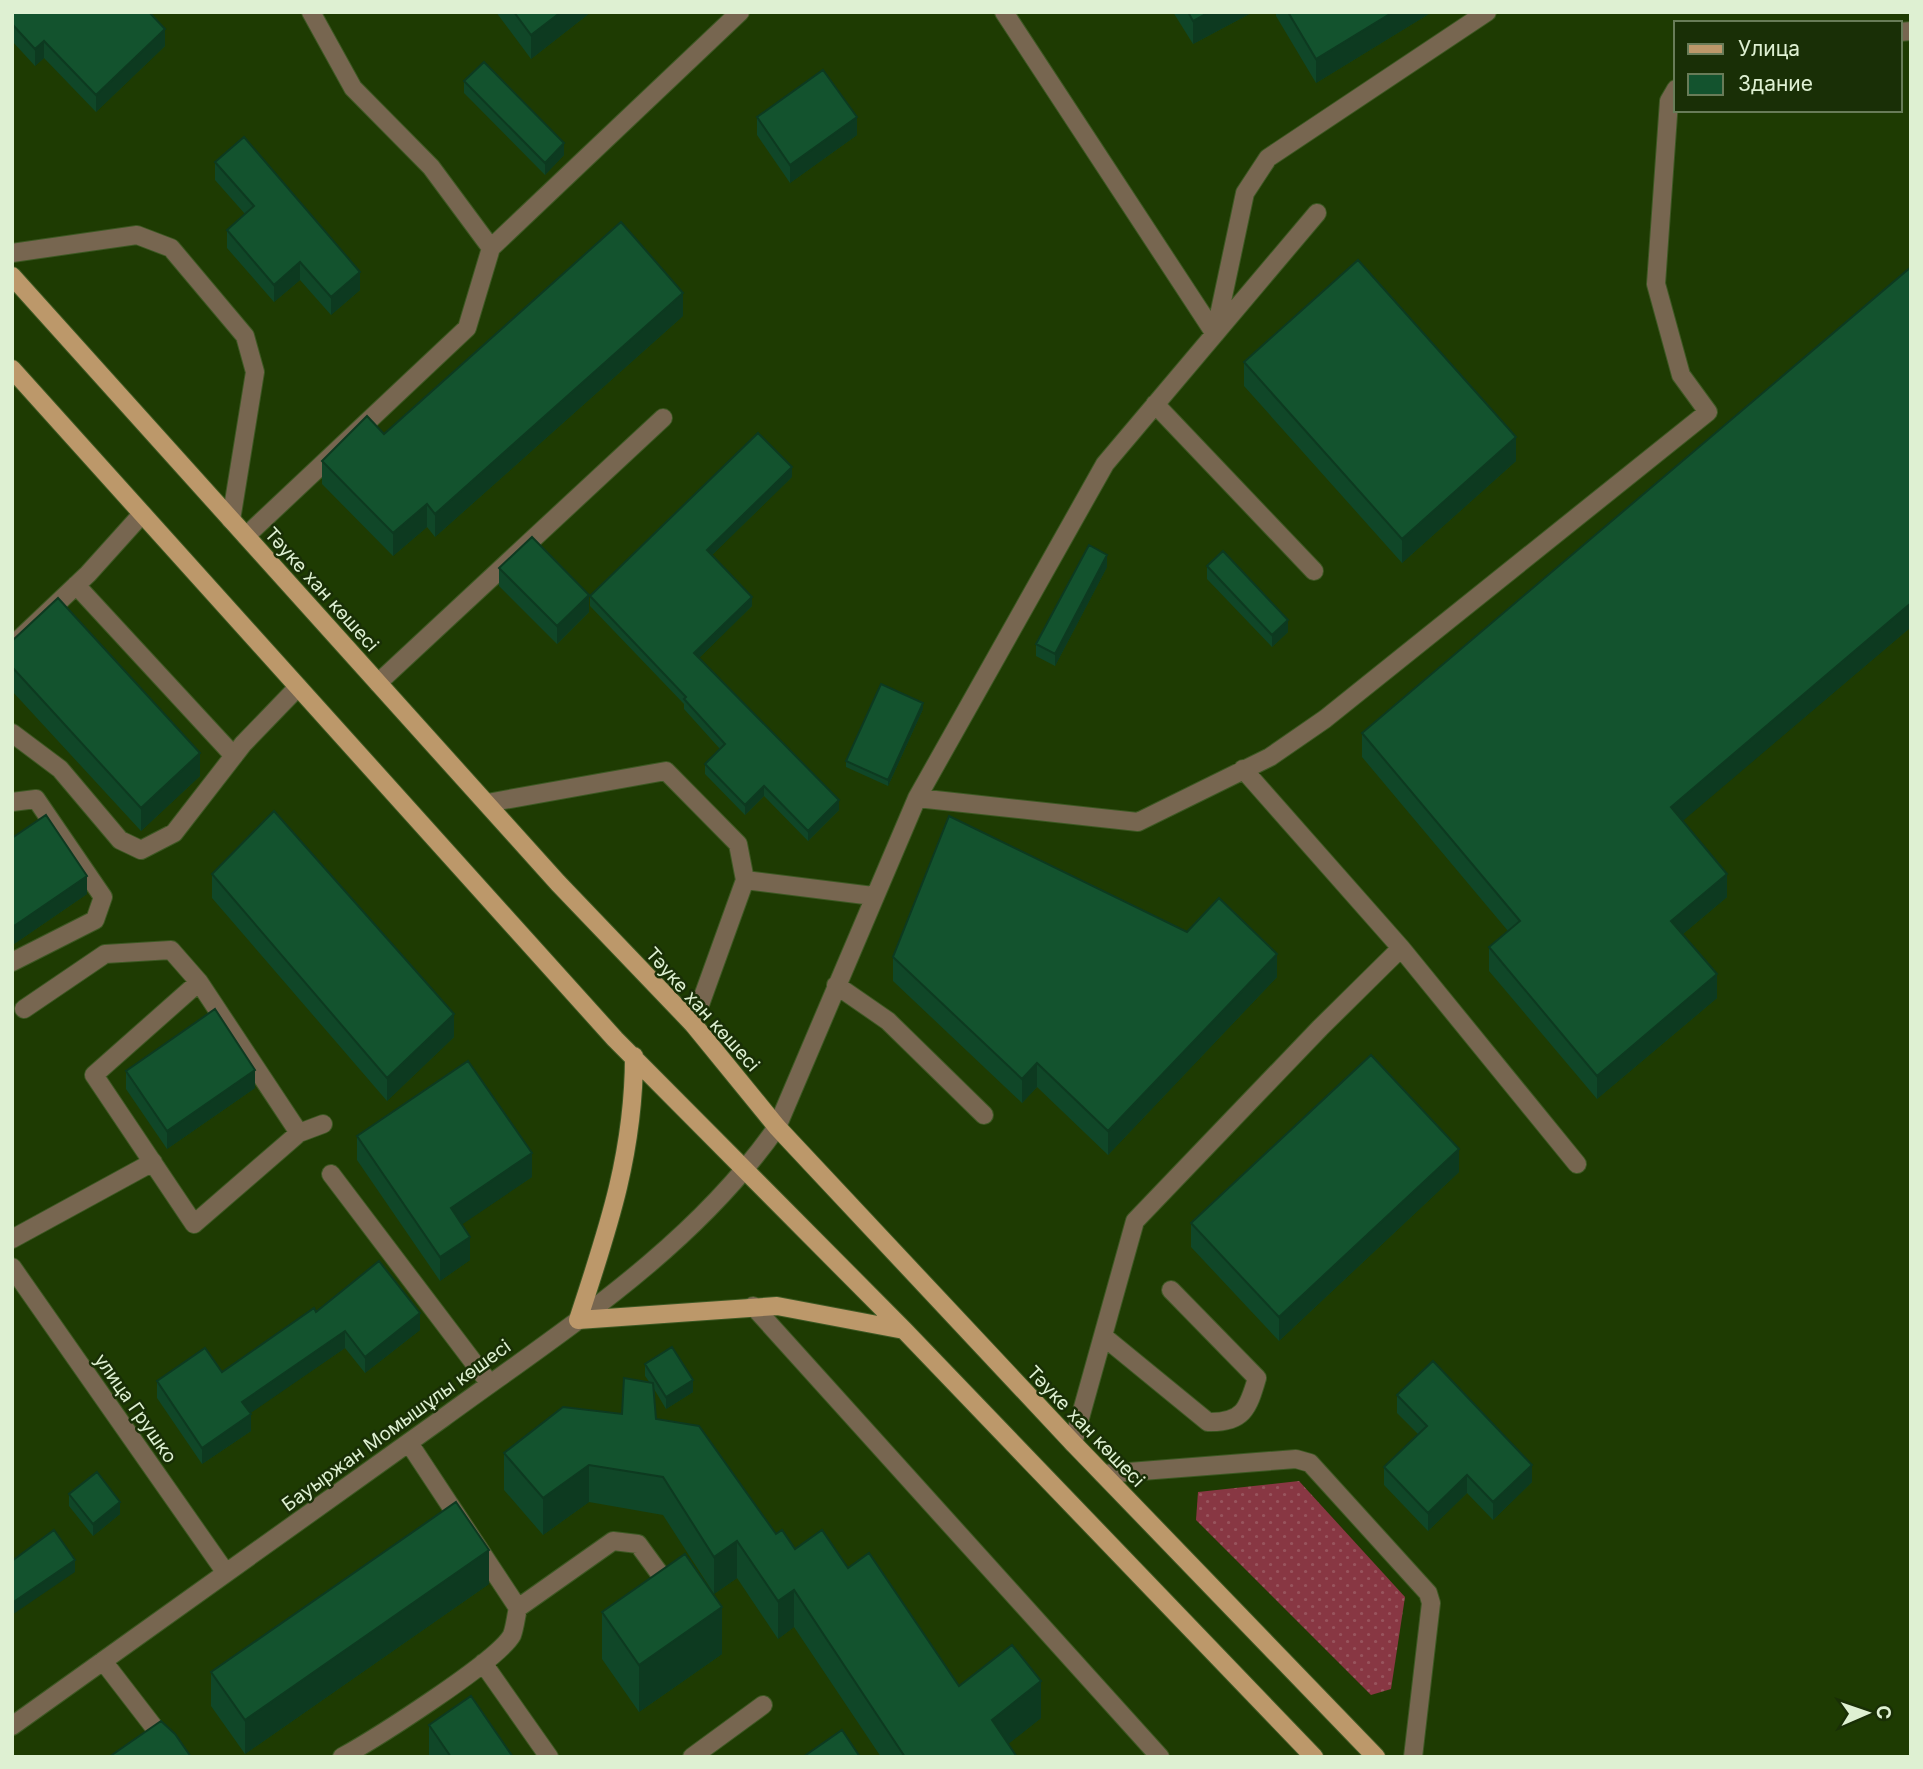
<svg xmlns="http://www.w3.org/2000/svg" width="1923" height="1769" viewBox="0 0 1923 1769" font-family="Inter,sans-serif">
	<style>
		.grass { fill: url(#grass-dots) }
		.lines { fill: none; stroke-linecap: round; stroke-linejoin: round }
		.minor-casing { stroke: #3d5823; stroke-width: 20 }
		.major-casing { stroke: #3d5823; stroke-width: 20 }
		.minor { stroke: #776650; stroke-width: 18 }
		.major { stroke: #bc986a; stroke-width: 18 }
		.wall { fill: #104728 }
		.shaded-wall { fill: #0d3a20 }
		.building { fill: #13532e; stroke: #0d3a20; stroke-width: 2 }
		.labels { text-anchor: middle; stroke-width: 5; stroke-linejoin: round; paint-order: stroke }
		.street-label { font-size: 19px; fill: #def0d2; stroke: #192f06 }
	</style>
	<defs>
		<pattern id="grass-dots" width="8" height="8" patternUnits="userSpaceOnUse" patternTransform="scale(1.75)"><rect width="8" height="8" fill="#883743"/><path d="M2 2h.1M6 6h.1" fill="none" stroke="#98545d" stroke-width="1.8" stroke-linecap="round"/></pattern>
	</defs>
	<rect width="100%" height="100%" fill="#1e3b02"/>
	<path class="grass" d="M 1299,1481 L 1405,1597 L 1391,1689 L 1371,1695 L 1196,1520 L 1198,1492 Z"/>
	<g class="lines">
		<g class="minor-casing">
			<path id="minor" d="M 1004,12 L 1215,334 L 1245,193 L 1268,158 L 1487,12
				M 1900,32 L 1911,31
				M 491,248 L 740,12
				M 12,253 L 137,235 L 171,248 L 245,336 L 255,372 L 231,520
				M 1155,404 L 1314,571
				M 246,536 L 467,328 L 491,248 L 431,167 L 353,88 L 311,12
				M 76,585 L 234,756
				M 12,646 L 88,574 L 142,514
				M 378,683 L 663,418
				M 12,733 L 60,769 L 120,840 L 141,850 L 174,833 L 243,744 L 298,687
				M 1243,769 L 1401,948 L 1577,1164
				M 917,798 L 1138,822 L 1270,757 L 1325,719 L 1708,412 L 1681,375 L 1656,284 L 1669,101 L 1676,89
				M 12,802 L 36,799 L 103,897 L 95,920 L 12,962
				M 487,803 L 666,771 L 738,844 L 745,880 L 693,1024
				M 745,880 L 873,896
				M 199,982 L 94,1075 L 194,1224 L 299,1133 L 323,1124
				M 836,985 L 888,1021 L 984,1115
				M 24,1009 L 105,954 L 171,950 L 199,982 L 299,1133
				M 331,1174 L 490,1384
				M 12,1239 L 153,1162
				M 12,1267 L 226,1573
				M 753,1306 L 1160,1757
				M 1103,1336 L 1208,1422 C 1243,1423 1248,1409 1257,1378 L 1171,1290
				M 409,1443 L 518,1608
				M 1073,1443 L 1135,1221 L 1320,1028 L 1401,948
				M 1103,1474 L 1296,1459 L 1310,1463 L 1428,1593 L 1431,1603 L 1413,1757
				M 103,1661 L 177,1757
				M 483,1663 L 549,1757
				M 12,1726 C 156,1623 300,1521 443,1418 C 562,1331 692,1249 777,1127 L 917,798 L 1105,464 L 1317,213
				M 342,1757 C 373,1740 498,1661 512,1635 C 515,1627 516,1616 518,1608 L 613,1541 L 638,1544 L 665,1581
				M 692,1757 L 763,1705"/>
		</g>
		<g class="major-casing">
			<path id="major" d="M 12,276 L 558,883 L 693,1024 L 777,1127 L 1073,1443 L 1376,1757
				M 12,369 L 615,1039 L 904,1330 L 1314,1757
				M 634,1056 C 634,1153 608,1229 578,1320 L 777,1306 L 904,1330"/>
		</g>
		<use href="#minor" class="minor"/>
		<use href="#major" class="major"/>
	</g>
	<path class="wall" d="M 12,12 L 165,46 L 96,112 L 44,58 L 35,66 L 12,41 Z
		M 496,12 L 591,12 L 531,59 Z
		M 1173,12 L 1253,12 L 1193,44 Z
		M 1276,12 L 1432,12 L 1316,83 L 1276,16 Z
		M 464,81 L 564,155 L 545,175 L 464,93 Z
		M 757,117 L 857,135 L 790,183 L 757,135 Z
		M 215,162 L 360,290 L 331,315 L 300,280 L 274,302 L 227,248 L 227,230 L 245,214 L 215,180 Z
		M 1911,267 L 1911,627 L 1682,821 L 1727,897 L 1683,934 L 1717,998 L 1597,1099 L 1489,971 L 1489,947 L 1508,931 L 1362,757 L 1362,733 Z
		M 683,316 L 435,537 L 427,527 L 393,556 L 322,484 L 322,461 L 384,434 Z
		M 1244,362 L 1516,461 L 1402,563 L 1244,386 Z
		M 792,477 L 712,555 L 752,606 L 699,658 L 839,810 L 808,841 L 764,796 L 745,815 L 705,774 L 705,764 L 720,749 L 684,709 L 684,704 L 590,606 L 590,596 Z
		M 1207,566 L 1288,632 L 1272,647 L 1207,579 Z
		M 1107,567 L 1055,666 L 1036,656 L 1036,644 Z
		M 499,568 L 589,612 L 557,644 L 499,586 Z
		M 12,641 L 200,776 L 141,831 L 12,691 Z
		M 923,709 L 888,786 L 846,767 L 846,761 Z
		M 12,838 L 87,894 L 14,944 L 12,942 Z
		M 212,874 L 454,1037 L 387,1101 L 212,898 Z
		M 1187,932 L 1277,977 L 1108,1155 L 1037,1087 L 1022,1103 L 893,981 L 893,957 Z
		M 126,1071 L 255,1088 L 167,1149 L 126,1089 Z
		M 357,1136 L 532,1177 L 462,1224 L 470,1260 L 440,1281 L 357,1160 Z
		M 1459,1172 L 1279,1341 L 1191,1247 L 1191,1223 Z
		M 316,1312 L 420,1330 L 365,1373 L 345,1348 L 250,1413 L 251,1431 L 202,1464 L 157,1398 L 157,1381 L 222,1372 Z
		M 645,1364 L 693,1392 L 666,1409 L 654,1389 L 656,1419 L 776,1534 L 795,1549 L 848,1568 L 959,1686 L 1041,1718 L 1008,1744 L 1017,1757 L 881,1757 L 794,1627 L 778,1639 L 737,1578 L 714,1594 L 663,1515 L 589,1502 L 543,1535 L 504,1490 L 504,1453 L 622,1414 L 650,1383 L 645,1376 Z
		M 1397,1395 L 1532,1482 L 1493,1520 L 1467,1493 L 1428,1531 L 1384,1485 L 1384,1467 L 1418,1434 L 1397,1413 Z
		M 69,1494 L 120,1514 L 93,1536 L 69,1506 Z
		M 489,1584 L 245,1754 L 211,1706 L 211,1672 Z
		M 602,1612 L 722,1654 L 639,1712 L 602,1659 Z
		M 429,1725 L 513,1757 L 429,1757 Z"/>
	<path class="shaded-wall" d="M 561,12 L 591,12 L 531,59 L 531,35 Z
		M 1209,12 L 1253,12 L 1193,44 L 1193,21 Z
		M 1393,12 L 1432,12 L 1316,83 L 1316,59 Z
		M 165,29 L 165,46 L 96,112 L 96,95 Z
		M 44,41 L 44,58 L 35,66 L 35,49 Z
		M 857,117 L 857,135 L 790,183 L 790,165 Z
		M 564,143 L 564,155 L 545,175 L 545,163 Z
		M 300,262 L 300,280 L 274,302 L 274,285 Z
		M 360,272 L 360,290 L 331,315 L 331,297 Z
		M 683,293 L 683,316 L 435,537 L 435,514 Z
		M 1516,437 L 1516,461 L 1402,563 L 1402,539 Z
		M 792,467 L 792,477 L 707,560 L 707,550 Z
		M 427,504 L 427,527 L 393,556 L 393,533 Z
		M 1107,555 L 1107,567 L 1055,666 L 1055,654 Z
		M 589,595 L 589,612 L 557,644 L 557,626 Z
		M 752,597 L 752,606 L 694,663 L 694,653 Z
		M 1911,603 L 1911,627 L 1671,831 L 1671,807 Z
		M 1288,620 L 1288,632 L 1272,647 L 1272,635 Z
		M 923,703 L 923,709 L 888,786 L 888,780 Z
		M 200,753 L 200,776 L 141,831 L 141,808 Z
		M 764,786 L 764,796 L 745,815 L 745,805 Z
		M 839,800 L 839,810 L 808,841 L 808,831 Z
		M 1727,874 L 1727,897 L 1671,944 L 1671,921 Z
		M 87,876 L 87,894 L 14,944 L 14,926 Z
		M 1277,954 L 1277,977 L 1108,1155 L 1108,1131 Z
		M 1717,974 L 1717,998 L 1597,1099 L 1597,1076 Z
		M 454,1014 L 454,1037 L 387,1101 L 387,1078 Z
		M 1037,1063 L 1037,1087 L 1022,1103 L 1022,1079 Z
		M 255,1070 L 255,1088 L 167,1149 L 167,1131 Z
		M 1459,1149 L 1459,1172 L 1279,1341 L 1279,1317 Z
		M 532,1153 L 532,1177 L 451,1232 L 451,1208 Z
		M 470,1237 L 470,1260 L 440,1281 L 440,1257 Z
		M 420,1313 L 420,1330 L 365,1373 L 365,1357 Z
		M 345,1331 L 345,1348 L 242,1419 L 242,1402 Z
		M 693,1380 L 693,1392 L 666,1409 L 666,1397 Z
		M 251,1414 L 251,1431 L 202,1464 L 202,1448 Z
		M 589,1465 L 589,1502 L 543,1535 L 543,1498 Z
		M 1532,1465 L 1532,1482 L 1493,1520 L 1493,1502 Z
		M 1467,1475 L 1467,1493 L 1428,1531 L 1428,1513 Z
		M 120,1502 L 120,1514 L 93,1536 L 93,1524 Z
		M 737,1541 L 737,1578 L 714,1594 L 714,1557 Z
		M 489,1550 L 489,1584 L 245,1754 L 245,1720 Z
		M 75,1560 L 75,1572 L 12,1615 L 12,1603 Z
		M 794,1590 L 794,1627 L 778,1639 L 778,1601 Z
		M 722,1607 L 722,1654 L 639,1712 L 639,1665 Z
		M 1041,1681 L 1041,1718 L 992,1757 L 992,1720 Z"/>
	<path class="building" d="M 12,12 L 149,12 L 165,29 L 96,95 L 44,41 L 35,49 L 12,24 Z
		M 514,12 L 561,12 L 531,35 Z
		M 1188,12 L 1209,12 L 1193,21 Z
		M 1288,12 L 1393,12 L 1316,59 Z
		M 484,62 L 564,143 L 545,163 L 464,81 Z
		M 823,70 L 857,117 L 790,165 L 757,117 Z
		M 244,137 L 360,272 L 331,297 L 300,262 L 274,285 L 227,230 L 254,206 L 215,162 Z
		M 621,222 L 683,293 L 435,514 L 427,504 L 393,533 L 322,461 L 367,416 L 384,434 Z
		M 1358,260 L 1516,437 L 1402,539 L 1244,362 Z
		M 1911,267 L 1911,603 L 1671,807 L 1727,874 L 1671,921 L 1717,974 L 1597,1076 L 1489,947 L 1520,921 L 1362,733 Z
		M 758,433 L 792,467 L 707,550 L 752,597 L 694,653 L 839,800 L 808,831 L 764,786 L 745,805 L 705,764 L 725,744 L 684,699 L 686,697 L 590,596 Z
		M 532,537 L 589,595 L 557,626 L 499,568 Z
		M 1089,545 L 1107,555 L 1055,654 L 1036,644 Z
		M 1223,551 L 1288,620 L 1272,635 L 1207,566 Z
		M 58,598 L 200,753 L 141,808 L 12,667 L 12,641 Z
		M 881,684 L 923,703 L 888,780 L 846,761 Z
		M 274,811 L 454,1014 L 387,1078 L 212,874 Z
		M 46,815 L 87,876 L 14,926 L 12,924 L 12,838 Z
		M 949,816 L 1187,932 L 1219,898 L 1277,954 L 1108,1131 L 1037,1063 L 1022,1079 L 893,957 Z
		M 215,1009 L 255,1070 L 167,1131 L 126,1071 Z
		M 1371,1055 L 1459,1149 L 1279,1317 L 1191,1223 Z
		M 468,1061 L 532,1153 L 451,1208 L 470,1237 L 440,1257 L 357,1136 Z
		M 379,1261 L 420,1313 L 365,1357 L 345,1331 L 242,1402 L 251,1414 L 202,1448 L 157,1381 L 205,1348 L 222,1372 L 314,1308 L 316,1312 Z
		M 672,1347 L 693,1380 L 666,1397 L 645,1364 Z
		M 1433,1361 L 1532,1465 L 1493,1502 L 1467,1475 L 1428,1513 L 1384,1467 L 1427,1426 L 1397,1395 Z
		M 624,1378 L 653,1383 L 656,1419 L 699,1426 L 776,1534 L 782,1530 L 795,1549 L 822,1530 L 848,1568 L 869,1553 L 959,1686 L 1012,1645 L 1041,1681 L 992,1720 L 1017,1757 L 905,1757 L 794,1590 L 778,1601 L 737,1541 L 714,1557 L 663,1477 L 589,1465 L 543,1498 L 504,1453 L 563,1407 L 622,1414 Z
		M 97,1472 L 120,1502 L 93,1524 L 69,1494 Z
		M 456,1502 L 489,1550 L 245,1720 L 211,1672 Z
		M 54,1530 L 75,1560 L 12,1603 L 12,1561 Z
		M 685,1554 L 722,1607 L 639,1665 L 602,1612 Z
		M 471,1696 L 513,1757 L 451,1757 L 429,1725 Z
		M 161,1721 L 175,1734 L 191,1757 L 109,1757 Z
		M 842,1730 L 860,1757 L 803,1757 Z"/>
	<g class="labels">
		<g class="street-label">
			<text transform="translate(322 589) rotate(48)" y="7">Тәуке хан көшесі</text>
			<text transform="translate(703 1009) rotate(48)" y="7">Тәуке хан көшесі</text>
			<text transform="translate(136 1408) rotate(55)" y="7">улица Грушко</text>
			<text transform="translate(396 1425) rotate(-36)" y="7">Бауыржан Момышұлы көшесі</text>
			<text transform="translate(1086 1426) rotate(46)" y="7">Тәуке хан көшесі</text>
		</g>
	</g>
	<rect width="1923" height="1769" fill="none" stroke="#def0d2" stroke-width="28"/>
	<rect x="1674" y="21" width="228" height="91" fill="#192f06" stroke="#687c58" stroke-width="2"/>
	<rect x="1688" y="44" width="35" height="10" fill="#bc986a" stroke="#687c58" stroke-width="2"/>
	<text x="1738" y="56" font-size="21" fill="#def0d2">Улица</text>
	<rect x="1688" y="74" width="35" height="21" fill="#13532e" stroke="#687c58" stroke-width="2"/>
	<text x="1738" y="91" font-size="21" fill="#def0d2">Здание</text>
	<g transform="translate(1867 1713) rotate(88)" stroke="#192f06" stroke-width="5" paint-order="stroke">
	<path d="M0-5L12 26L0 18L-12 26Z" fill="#def0d2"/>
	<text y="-10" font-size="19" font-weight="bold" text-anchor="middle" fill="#def0d2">С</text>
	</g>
</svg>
